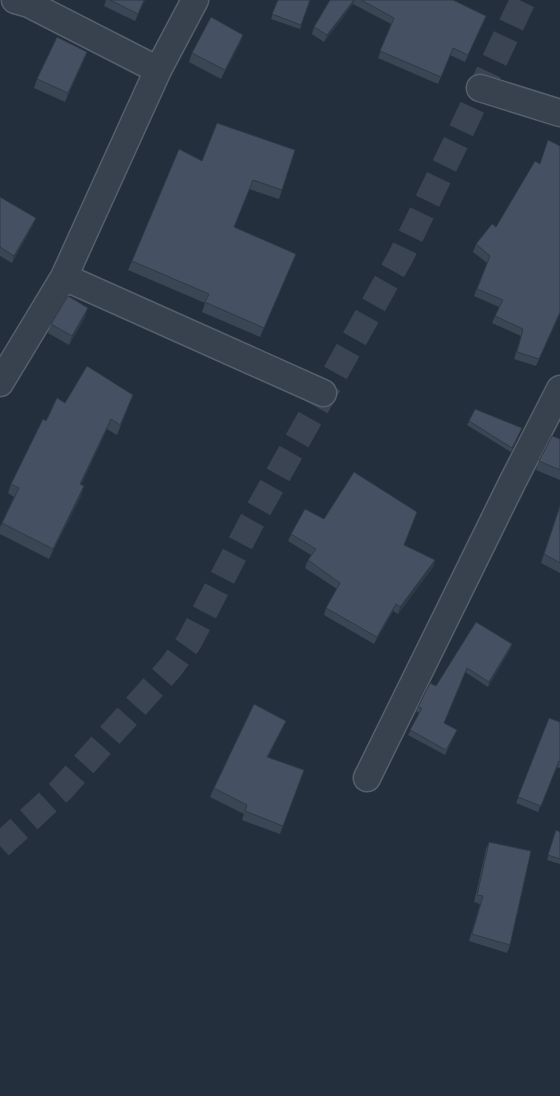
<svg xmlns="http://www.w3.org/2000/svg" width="560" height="1096" viewBox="0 0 560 1096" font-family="Lato,sans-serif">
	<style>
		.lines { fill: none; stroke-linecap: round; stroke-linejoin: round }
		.minor-tunnel { stroke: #3a4453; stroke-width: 26; stroke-dasharray: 26 13; stroke-linecap: butt }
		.minor-casing { stroke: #565f6c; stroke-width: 29 }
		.minor { stroke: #38414e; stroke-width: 26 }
		.wall { fill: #3b4654 }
		.shaded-wall { fill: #303945 }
		.building { fill: #455162; stroke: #303945 }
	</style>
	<rect width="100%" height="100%" fill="#242f3e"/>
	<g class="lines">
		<path class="minor-tunnel" d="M 0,846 L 61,790 L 171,667 L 189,642 L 251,523 L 401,256 L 456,142 L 523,0"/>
		<g class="minor-casing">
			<path id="minor" d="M 15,0 L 29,4 L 158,70
				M 480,88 L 560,113
				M 64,277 L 323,393
				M 0,383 L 64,277 L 158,70 L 195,0
				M 367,778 L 512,483 L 560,389"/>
		</g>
		<use href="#minor" class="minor"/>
	</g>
	<path class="wall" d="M 106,0 L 145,0 L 135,21 L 104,6 Z
		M 278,0 L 310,0 L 300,29 L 271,19 Z
		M 330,0 L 453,0 L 486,16 L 465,62 L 450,55 L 438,84 L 378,58 L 391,24 L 353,4 L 324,42 L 312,34 L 314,27 Z
		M 240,43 L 221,79 L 189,62 L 192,53 Z
		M 84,60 L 65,102 L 34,88 L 37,79 Z
		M 548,140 L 560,314 L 536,366 L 514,359 L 521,336 L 492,323 L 499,307 L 474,296 L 487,263 L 473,252 L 476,244 L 496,227 L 540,164 Z
		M 202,161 L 282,190 L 279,199 L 249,189 L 234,227 L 292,263 L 260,337 L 202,312 L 205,303 L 128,270 L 132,261 Z
		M 0,197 L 33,225 L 12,263 L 0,256 Z
		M 85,317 L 69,345 L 48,333 L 51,324 Z
		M 65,403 L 129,405 L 117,435 L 107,429 L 81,485 L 81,496 L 49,559 L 0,534 L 0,527 L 14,497 L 8,493 L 11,484 L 46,421 Z
		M 469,421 L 522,428 L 511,452 L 467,425 Z
		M 560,439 L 560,480 L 536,470 L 539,461 Z
		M 560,505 L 560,573 L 541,563 Z
		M 324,519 L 404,545 L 435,560 L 433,567 L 398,614 L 393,611 L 374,644 L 324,615 L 326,608 L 337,589 L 305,568 L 308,560 L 311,555 L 288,541 L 291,534 Z
		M 476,622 L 511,648 L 488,687 L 465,672 L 444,723 L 457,730 L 445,755 L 408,735 L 419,713 L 416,711 L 418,707 L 436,686 Z
		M 549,718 L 560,722 L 560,768 L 556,767 L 538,812 L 516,803 Z
		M 286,721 L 268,757 L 304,770 L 280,834 L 242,820 L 244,814 L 210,797 L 214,788 Z
		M 560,832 L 560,864 L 547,860 L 554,835 Z
		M 489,842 L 510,945 L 507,953 L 469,941 L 480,904 L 474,902 L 486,849 Z"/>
	<path class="shaded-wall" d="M 144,0 L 145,0 L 135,21 Z
		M 354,0 L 355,0 L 353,4 L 324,42 L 327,35 Z
		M 486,16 L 484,22 L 465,62 L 468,55 Z
		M 243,35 L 240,43 L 221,79 L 225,70 Z
		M 87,52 L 84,60 L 65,102 L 68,93 Z
		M 36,218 L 33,225 L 12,263 L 14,256 Z
		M 88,308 L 85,317 L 69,345 L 72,336 Z
		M 560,312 L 560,314 L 536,366 L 539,359 Z
		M 111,419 L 107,429 L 77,494 L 80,484 Z
		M 84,486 L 81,496 L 49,559 L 53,549 Z
		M 435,560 L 433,567 L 398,614 L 400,607 Z
		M 396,604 L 393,611 L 374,644 L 377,637 Z
		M 512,644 L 511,648 L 488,687 L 489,682 Z
		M 286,721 L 264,765 L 267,757 Z"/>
	<path class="building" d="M 110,0 L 144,0 L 138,14 Z
		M 278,0 L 310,0 L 301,25 L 272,14 Z
		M 330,0 L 354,0 L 327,35 L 314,27 Z
		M 361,0 L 453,0 L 486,16 L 468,55 L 453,48 L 441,77 L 380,51 L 394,18 Z
		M 211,17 L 243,35 L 225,70 L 192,53 Z
		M 57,37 L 87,52 L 68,93 L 37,79 Z
		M 217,123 L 295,150 L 282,190 L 253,180 L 234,227 L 296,254 L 264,328 L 205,302 L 209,294 L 132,261 L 179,149 L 202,161 Z
		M 548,140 L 560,146 L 560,312 L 539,359 L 517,352 L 523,329 L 495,316 L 503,300 L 477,289 L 490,256 L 476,244 L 492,224 L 496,227 L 535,161 L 540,164 Z
		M 0,197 L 36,218 L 14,256 L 0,247 Z
		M 68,296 L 88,308 L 72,336 L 51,324 Z
		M 87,366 L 133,395 L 120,425 L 111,419 L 80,484 L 84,486 L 53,549 L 2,523 L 19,488 L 11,484 L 43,419 L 46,421 L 57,398 L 65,403 Z
		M 475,409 L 522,428 L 512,448 L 469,421 Z
		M 552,436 L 560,439 L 560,470 L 539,461 Z
		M 354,472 L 417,512 L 404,545 L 435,560 L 400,607 L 396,604 L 377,637 L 326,608 L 340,583 L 308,560 L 316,549 L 291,534 L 305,509 L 324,519 Z
		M 560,506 L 560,563 L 544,554 Z
		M 476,622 L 512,644 L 489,682 L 467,668 L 444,723 L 457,730 L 446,750 L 410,730 L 422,708 L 418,707 L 430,683 L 436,686 Z
		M 254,704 L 286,721 L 267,757 L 304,770 L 283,826 L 245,811 L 247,805 L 214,788 Z
		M 549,718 L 560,722 L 560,762 L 559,761 L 541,806 L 518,797 Z
		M 556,830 L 560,832 L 560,859 L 548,855 Z
		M 489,842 L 531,851 L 510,945 L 472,934 L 483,896 L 477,895 Z"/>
</svg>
